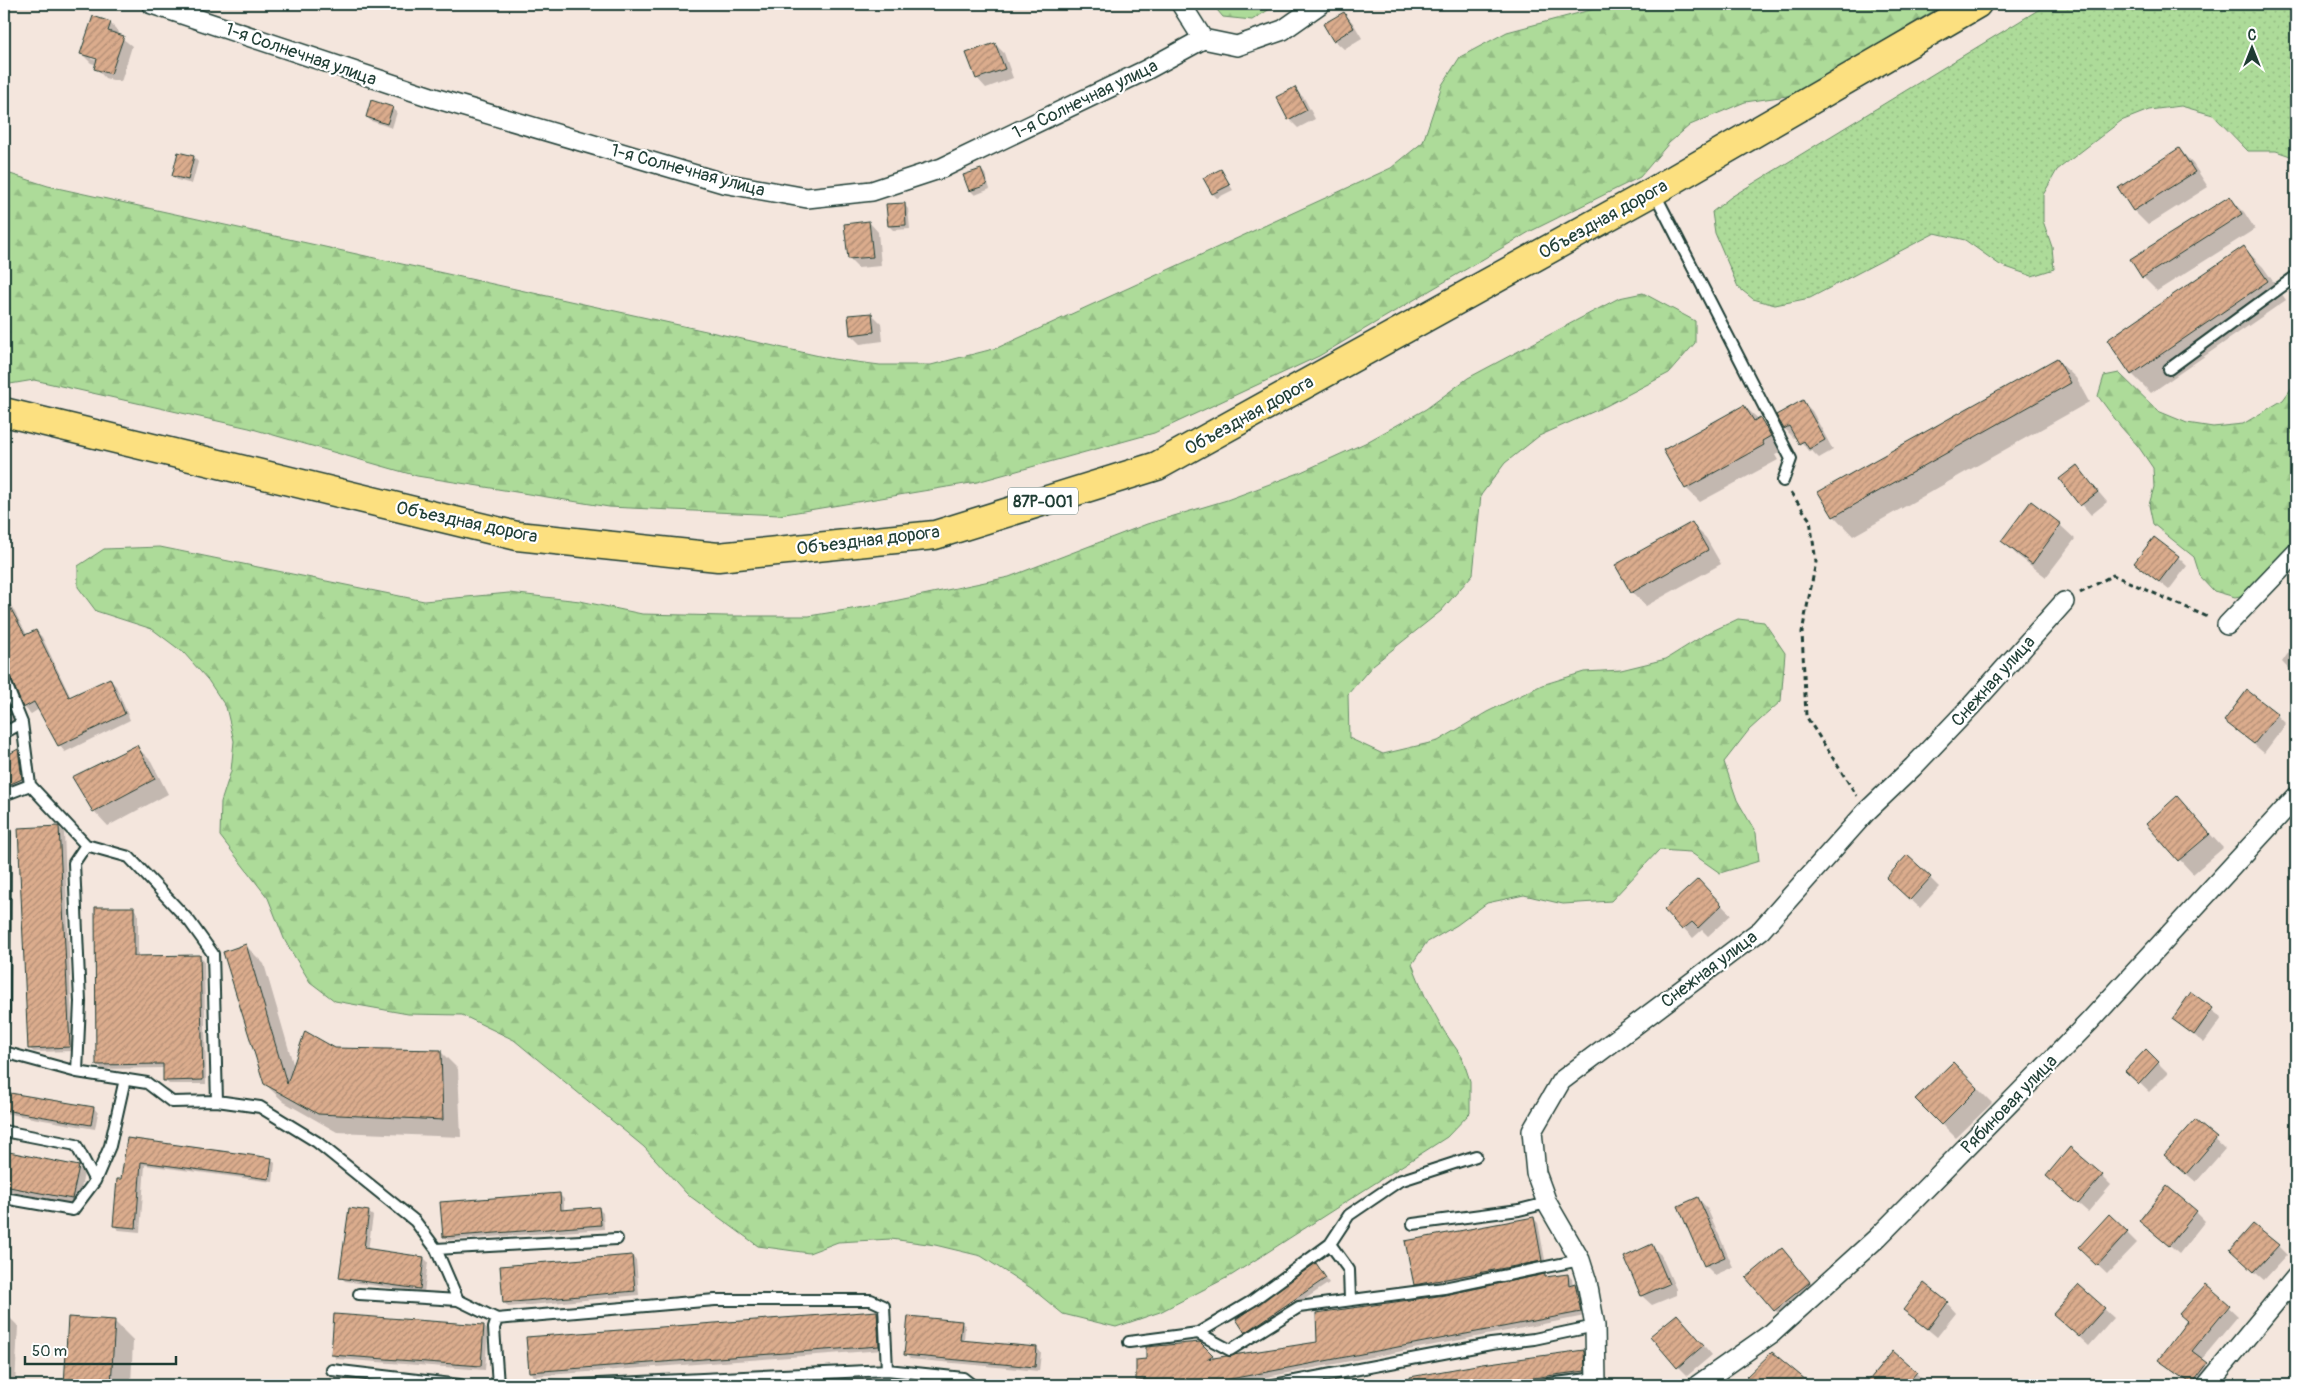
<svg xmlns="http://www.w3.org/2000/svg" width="2300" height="1389" viewBox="0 0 2300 1389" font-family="Pangolin,sans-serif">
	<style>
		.grass { fill: url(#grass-dots); stroke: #668c66 }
		.forest { fill: url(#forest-firs); stroke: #668c66 }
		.shadow { fill: #0003; fill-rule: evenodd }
		.building { fill: url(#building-hatch); stroke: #1f3d34 }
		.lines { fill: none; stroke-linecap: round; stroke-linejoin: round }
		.lane-casing { stroke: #1f3d34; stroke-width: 14 }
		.street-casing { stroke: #1f3d34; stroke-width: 22 }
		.primary-casing { stroke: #1f3d34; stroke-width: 31 }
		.path { stroke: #1f3d34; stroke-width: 3; stroke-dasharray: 5 4; stroke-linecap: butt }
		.lane { stroke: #fff; stroke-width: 10 }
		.street { stroke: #fff; stroke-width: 19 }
		.primary { stroke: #fce080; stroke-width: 28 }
		.labels { text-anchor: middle; stroke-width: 4.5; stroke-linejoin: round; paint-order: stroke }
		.shield { fill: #fff; stroke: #627771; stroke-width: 1 }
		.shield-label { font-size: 16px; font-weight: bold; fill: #1f3d34 }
		.street-label { font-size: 18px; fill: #1f3d34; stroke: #fff }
	</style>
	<defs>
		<pattern id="grass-dots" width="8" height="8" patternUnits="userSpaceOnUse" patternTransform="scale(1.25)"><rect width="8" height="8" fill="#addb99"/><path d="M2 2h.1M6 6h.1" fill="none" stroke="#94bd84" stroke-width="1.8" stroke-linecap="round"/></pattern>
		<pattern id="forest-firs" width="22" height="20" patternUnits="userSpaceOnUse" patternTransform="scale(1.25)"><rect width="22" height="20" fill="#addb99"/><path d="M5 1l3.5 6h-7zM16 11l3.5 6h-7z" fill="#94bd84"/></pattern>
		<pattern id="building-hatch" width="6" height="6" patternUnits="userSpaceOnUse" patternTransform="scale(1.25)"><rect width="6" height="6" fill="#dbac8d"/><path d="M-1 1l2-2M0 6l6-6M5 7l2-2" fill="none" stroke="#b18d74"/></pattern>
	</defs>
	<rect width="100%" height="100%" fill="#f4e6dd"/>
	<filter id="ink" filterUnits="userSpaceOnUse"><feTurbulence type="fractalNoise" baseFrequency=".02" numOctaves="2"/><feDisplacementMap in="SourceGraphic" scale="10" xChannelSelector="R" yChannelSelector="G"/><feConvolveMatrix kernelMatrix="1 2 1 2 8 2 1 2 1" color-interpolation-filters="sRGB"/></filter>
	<g filter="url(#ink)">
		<path class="grass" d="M 2048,4 L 2296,4 L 2296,158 L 2276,151 L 2248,151 L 2213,115 L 2181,106 L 2149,110 L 2121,121 L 2057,170 L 2043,195 L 2043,221 L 2052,247 L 2054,269 L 2032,276 L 2000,265 L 1965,240 L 1935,233 L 1810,298 L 1775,305 L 1753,299 L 1738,287 L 1715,233 L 1712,212 L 1731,197 Z"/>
		<path class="forest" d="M 1212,4 L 1278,4 L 1252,20 L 1223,17 Z
			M 1613,4 L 1945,4 L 1794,95 L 1745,102 L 1690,125 L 1669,143 L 1640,177 L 1529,232 L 1319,356 L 1154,433 L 977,482 L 779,515 L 609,507 L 417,476 L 249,428 L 34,380 L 4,385 L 4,172 L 48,186 L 833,359 L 880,365 L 931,365 L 997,348 L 1391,168 L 1423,142 L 1442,85 L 1460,57 L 1507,32 Z
			M 1643,293 L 1695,321 L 1695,343 L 1669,373 L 1606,406 L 1539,436 L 1505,463 L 1481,495 L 1473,574 L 1441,611 L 1373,665 L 1348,694 L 1349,738 L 1383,754 L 1438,741 L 1487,712 L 1542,685 L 1584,672 L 1621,670 L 1666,659 L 1706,634 L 1738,619 L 1764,622 L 1785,653 L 1781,701 L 1749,730 L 1724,762 L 1737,800 L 1756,833 L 1759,861 L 1720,873 L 1690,852 L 1659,850 L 1611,901 L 1563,904 L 1524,895 L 1487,903 L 1457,925 L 1426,943 L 1412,964 L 1425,996 L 1444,1031 L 1462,1057 L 1470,1081 L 1470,1113 L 1447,1137 L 1232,1275 L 1160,1312 L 1116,1327 L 1063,1314 L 1031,1288 L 981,1256 L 935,1245 L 891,1239 L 838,1242 L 809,1253 L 758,1246 L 687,1194 L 644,1147 L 514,1040 L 462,1015 L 408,1014 L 335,1001 L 310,982 L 285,941 L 268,898 L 220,836 L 221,802 L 231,771 L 234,741 L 226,707 L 208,680 L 184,653 L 152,629 L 96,611 L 78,587 L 78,566 L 104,549 L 160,547 L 424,601 L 509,593 L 580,601 L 642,614 L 726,616 L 809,616 L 870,606 L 1009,577 L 1147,524 L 1227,500 L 1299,473 L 1365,443 L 1426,409 L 1468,378 L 1579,319 L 1619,298 Z
			M 2119,373 L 2158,411 L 2187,423 L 2213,427 L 2243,424 L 2283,400 L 2296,382 L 2296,553 L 2254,593 L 2235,597 L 2214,591 L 2200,576 L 2194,557 L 2153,524 L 2149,505 L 2154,487 L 2153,468 L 2138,446 L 2121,427 L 2098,396 L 2104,376 Z"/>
		<path class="shadow" d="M 1344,13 L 1353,23 L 1362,38 L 1344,49 L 1334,40 Z
			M 110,23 L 119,32 L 118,35 L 132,46 L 121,82 L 105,78 L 96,68 L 97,65 L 91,63 L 82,54 ZM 91,56 L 103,60 L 103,62 L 91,59 Z
			M 995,44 L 1004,53 L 1013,78 L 986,88 L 977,78 Z
			M 1294,88 L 1304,98 L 1315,119 L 1298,128 L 1289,119 Z
			M 392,108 L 397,112 L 392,128 L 371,121 L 367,117 Z
			M 2179,149 L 2193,164 L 2208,187 L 2148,225 L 2134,211 L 2120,188 Z
			M 179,154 L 194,157 L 198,162 L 192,184 L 177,180 L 173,176 Z
			M 981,170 L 985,174 L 990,189 L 975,195 L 970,190 Z
			M 1221,171 L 1233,190 L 1217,198 L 1213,194 Z
			M 2230,198 L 2244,212 L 2255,229 L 2157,291 L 2143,277 Z
			M 904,204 L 908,209 L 910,229 L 893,230 L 889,226 Z
			M 869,222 L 878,232 L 881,266 L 858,268 L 849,259 Z
			M 2244,248 L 2263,267 L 2286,300 L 2151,393 L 2132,374 Z
			M 872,314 L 881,323 L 883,341 L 860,344 L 851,335 Z
			M 2057,360 L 2076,378 L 2089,402 L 1853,536 L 1834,516 Z
			M 1803,402 L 1812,411 L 1833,450 L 1819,458 L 1812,451 L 1809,452 L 1797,436 L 1794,438 L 1785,429 Z
			M 1744,406 L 1774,433 L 1785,450 L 1775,455 L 1778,460 L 1700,502 L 1686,488 Z
			M 2077,467 L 2107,502 L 2091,515 L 2061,480 Z
			M 2031,503 L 2060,525 L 2075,539 L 2046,577 L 2017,555 L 2003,541 Z
			M 1692,524 L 1706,538 L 1721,564 L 1646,606 L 1632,592 Z
			M 2178,557 L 2187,566 L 2169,590 L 2135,563 Z
			M 4,592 L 27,635 L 36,631 L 42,637 L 71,698 L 110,680 L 116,686 L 130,720 L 65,752 L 59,745 L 39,709 L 31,714 L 24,707 L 13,680 L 9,678 L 4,685 L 4,647 L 7,645 L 4,640 Z
			M 2296,642 L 2296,677 L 2282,662 Z
			M 4,690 L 16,721 L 4,727 Z
			M 2277,715 L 2286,724 L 2264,753 L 2226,721 Z
			M 137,747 L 151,761 L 168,794 L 108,826 L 94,811 Z
			M 18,751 L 22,755 L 26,783 L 4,793 L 4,758 Z
			M 2177,798 L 2223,848 L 2193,874 L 2147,824 Z
			M 59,828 L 64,832 L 73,1051 L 34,1052 L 29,1048 L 20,830 Z
			M 1930,878 L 1939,887 L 1920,908 L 1897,887 Z
			M 1707,890 L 1731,915 L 1708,936 L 1702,930 L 1693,938 L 1666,910 Z
			M 133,908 L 138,913 L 138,957 L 199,956 L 204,960 L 206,1084 L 169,1084 L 164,1080 L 164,1068 L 102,1069 L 98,1064 Z
			M 246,946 L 264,964 L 294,1067 L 335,1049 L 440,1051 L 458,1069 L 461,1137 L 337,1132 L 284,1102 L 265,1084 Z
			M 2191,994 L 2222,1018 L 2204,1043 L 2173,1019 Z
			M 2146,1051 L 2168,1073 L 2149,1092 L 2127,1071 Z
			M 1953,1064 L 1992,1103 L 1956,1138 L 1917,1099 Z
			M 4,1093 L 94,1108 L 98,1113 L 95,1129 L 4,1113 Z
			M 2195,1121 L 2225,1149 L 2196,1182 L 2175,1164 Z
			M 128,1140 L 271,1159 L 275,1163 L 273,1182 L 145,1165 L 140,1232 L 119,1230 L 114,1226 Z
			M 4,1153 L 78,1167 L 84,1173 L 78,1205 L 4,1190 Z
			M 2102,1176 L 2111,1185 L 2088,1212 L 2057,1185 Z
			M 559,1194 L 564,1199 L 564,1211 L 599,1209 L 603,1213 L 604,1229 L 448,1240 L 444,1236 Z
			M 1698,1198 L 1707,1208 L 1733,1267 L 1715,1275 L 1706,1266 L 1679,1207 Z
			M 2296,1199 L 2296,1211 L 2292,1206 Z
			M 368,1212 L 373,1216 L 368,1250 L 424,1258 L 428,1262 L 424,1293 L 345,1281 L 341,1277 Z
			M 2196,1212 L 2205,1221 L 2179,1254 L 2140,1221 Z
			M 2110,1216 L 2137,1243 L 2107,1274 L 2089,1257 Z
			M 1534,1219 L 1538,1223 L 1546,1265 L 1419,1289 L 1415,1284 Z
			M 1652,1246 L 1661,1255 L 1676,1289 L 1676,1295 L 1652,1305 L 1642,1296 L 1625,1257 Z
			M 2278,1246 L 2287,1255 L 2264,1280 L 2241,1260 Z
			M 1782,1250 L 1823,1296 L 1789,1324 L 1775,1310 Z
			M 632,1256 L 636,1260 L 639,1295 L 508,1307 L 504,1302 Z
			M 1320,1269 L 1329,1283 L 1250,1336 L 1246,1332 Z
			M 1568,1275 L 1572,1279 L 1573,1285 L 1575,1284 L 1579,1288 L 1585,1316 L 1225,1385 L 1142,1384 L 1138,1380 L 1147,1360 L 1200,1343 L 1216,1360 L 1319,1343 L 1445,1296 L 1544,1276 L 1547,1278 Z
			M 2079,1286 L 2114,1318 L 2089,1346 L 2064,1323 Z
			M 2206,1286 L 2238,1316 L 2201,1360 L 2216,1373 L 2207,1385 L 2192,1385 L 2160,1359 L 2188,1321 Z
			M 1947,1303 L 1956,1313 L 1937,1337 L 1904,1310 Z
			M 4,1312 L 18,1326 L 15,1385 L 4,1385 Z
			M 877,1312 L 881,1317 L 883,1350 L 534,1376 L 530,1372 Z
			M 69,1319 L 114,1321 L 133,1340 L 131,1385 L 65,1385 Z
			M 961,1322 L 965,1326 L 964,1341 L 1037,1348 L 1041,1353 L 1039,1371 L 910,1359 L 906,1354 Z
			M 1686,1325 L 1712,1355 L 1687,1376 L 1678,1367 Z
			M 484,1326 L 488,1331 L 485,1370 L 337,1359 L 332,1354 Z
			M 1584,1351 L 1588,1355 L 1588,1375 L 1541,1385 L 1373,1385 L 1483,1365 Z
			M 1893,1353 L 1926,1382 L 1923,1385 L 1868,1384 Z
			M 1772,1354 L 1809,1385 L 1756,1385 L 1748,1377 Z"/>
		<path class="building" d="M 1344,12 L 1354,28 L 1333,41 L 1323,24 Z
			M 93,16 L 111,22 L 108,31 L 124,36 L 111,74 L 94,69 L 97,59 L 80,54 Z
			M 995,43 L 1005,69 L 976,79 L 966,53 Z
			M 1295,87 L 1307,110 L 1288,120 L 1276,97 Z
			M 371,100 L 393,107 L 387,124 L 366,117 Z
			M 2179,148 L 2195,172 L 2133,211 L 2118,188 Z
			M 178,152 L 194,156 L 188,180 L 172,176 Z
			M 981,169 L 987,185 L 969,191 L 963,175 Z
			M 1221,169 L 1230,185 L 1212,194 L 1203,178 Z
			M 2230,196 L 2242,214 L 2142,278 L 2130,259 Z
			M 905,203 L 906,225 L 888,226 L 886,204 Z
			M 869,221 L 873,257 L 848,259 L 844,224 Z
			M 2244,246 L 2268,281 L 2131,375 L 2107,340 Z
			M 872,313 L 874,332 L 850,335 L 848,315 Z
			M 2057,358 L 2071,383 L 1833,517 L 1818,492 Z
			M 1803,400 L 1825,440 L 1809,449 L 1804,441 L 1799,444 L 1789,426 L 1784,429 L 1776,415 Z
			M 1744,405 L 1754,421 L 1760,417 L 1771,436 L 1762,441 L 1764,445 L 1685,489 L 1663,450 Z
			M 2077,465 L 2098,492 L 2080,506 L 2059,479 Z
			M 2031,501 L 2061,524 L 2032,564 L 2001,541 Z
			M 1692,522 L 1708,550 L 1631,593 L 1615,565 Z
			M 2154,537 L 2179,556 L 2159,582 L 2134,563 Z
			M 4,596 L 25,635 L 36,630 L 69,697 L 110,678 L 125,714 L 58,746 L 34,702 L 23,708 L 10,676 L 4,672 Z
			M 2247,690 L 2278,714 L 2254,744 L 2224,721 Z
			M 4,697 L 11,714 L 4,718 Z
			M 137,745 L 155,779 L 93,812 L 72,777 Z
			M 18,749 L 22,779 L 4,787 L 4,757 Z
			M 2177,796 L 2210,834 L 2178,861 L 2146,824 Z
			M 59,826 L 70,1047 L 28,1049 L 18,828 Z
			M 1907,855 L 1931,877 L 1910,900 L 1886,878 Z
			M 1698,879 L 1722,905 L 1698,928 L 1692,922 L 1682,930 L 1664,910 Z
			M 95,907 L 134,907 L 134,956 L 200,955 L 203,1080 L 163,1081 L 163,1064 L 96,1065 Z
			M 246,944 L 287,1084 L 305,1031 L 335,1048 L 441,1050 L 443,1120 L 318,1114 L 264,1084 L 223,952 Z
			M 2191,992 L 2213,1008 L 2194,1035 L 2172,1019 Z
			M 2146,1049 L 2159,1062 L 2139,1084 L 2125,1071 Z
			M 1953,1062 L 1978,1088 L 1941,1125 L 1915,1099 Z
			M 4,1092 L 94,1107 L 91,1125 L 4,1110 Z
			M 2195,1120 L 2217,1138 L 2186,1174 L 2164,1155 Z
			M 127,1138 L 272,1158 L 269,1179 L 141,1162 L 136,1228 L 113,1226 L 117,1179 L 121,1179 Z
			M 2070,1147 L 2103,1175 L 2078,1204 L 2046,1176 Z
			M 4,1151 L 79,1166 L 72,1199 L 4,1186 Z
			M 2167,1186 L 2197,1211 L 2169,1246 L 2139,1221 Z
			M 560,1193 L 561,1210 L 599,1207 L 601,1225 L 443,1237 L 440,1202 Z
			M 1698,1197 L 1725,1257 L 1704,1266 L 1678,1206 Z
			M 349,1208 L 369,1211 L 364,1248 L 424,1257 L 420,1289 L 339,1278 Z
			M 2109,1214 L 2128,1232 L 2097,1266 L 2078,1248 Z
			M 1534,1217 L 1542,1261 L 1414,1285 L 1405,1241 Z
			M 2253,1224 L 2279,1245 L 2254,1272 L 2230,1250 Z
			M 1652,1244 L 1669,1284 L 1641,1296 L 1624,1257 Z
			M 1782,1248 L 1810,1282 L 1774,1311 L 1746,1278 Z
			M 632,1255 L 635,1291 L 503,1303 L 500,1266 Z
			M 1316,1263 L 1326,1278 L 1245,1333 L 1236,1319 Z
			M 1545,1274 L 1545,1277 L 1568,1274 L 1569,1285 L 1575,1283 L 1581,1312 L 1220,1381 L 1136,1380 L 1136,1360 L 1146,1359 L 1146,1347 L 1200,1342 L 1213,1355 L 1207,1359 L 1317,1342 L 1316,1313 L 1445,1295 Z
			M 1924,1283 L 1948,1302 L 1928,1329 L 1903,1310 Z
			M 2206,1284 L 2230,1305 L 2192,1351 L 2208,1363 L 2192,1384 L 2158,1360 L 2187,1321 L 2179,1314 Z
			M 2079,1285 L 2105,1308 L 2079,1337 L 2053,1314 Z
			M 877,1311 L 879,1346 L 529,1372 L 526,1337 Z
			M 334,1314 L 484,1325 L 481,1366 L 331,1355 Z
			M 1677,1314 L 1704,1345 L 1677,1368 L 1650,1336 Z
			M 908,1316 L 962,1321 L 960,1340 L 1037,1347 L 1035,1367 L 904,1355 Z
			M 68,1317 L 115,1320 L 111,1385 L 64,1385 Z
			M 1584,1350 L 1585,1371 L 1479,1385 L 1411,1385 L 1410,1377 L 1482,1364 Z
			M 1893,1351 L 1917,1372 L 1906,1385 L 1865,1385 Z
			M 1772,1352 L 1812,1385 L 1755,1385 L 1746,1377 Z"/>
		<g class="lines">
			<g class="lane-casing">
				<path id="lane" d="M 1654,192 L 1791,459 L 1783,481
					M 2169,369 L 2296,276
					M 4,679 L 22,723 L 30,785 L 86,845
					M 4,733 L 22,723
					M 4,795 L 30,785
					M 4,1019 L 5,832
					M 4,1052 L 77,1072 L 147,1083 L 172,1102 L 217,1101 L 260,1107 L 317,1142 L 415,1221 L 436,1249 L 458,1300
					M 77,1072 L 80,1002 L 74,863 L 86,845 L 129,857 L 190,922 L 213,954 L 217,1101
					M 4,1131 L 76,1145 L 95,1181
					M 4,1198 L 73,1210 L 95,1181 L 110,1146 L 125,1079
					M 1413,1224 L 1519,1210 L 1547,1203
					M 1330,1244 L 1349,1270 L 1350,1300
					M 436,1249 L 617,1239
					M 359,1294 L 458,1300 L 497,1319 L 715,1300 L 871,1300 L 884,1306 L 887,1370
					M 497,1319 L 494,1328 L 498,1385
					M 1198,1333 L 1230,1350 L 1299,1307 L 1444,1288 L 1580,1260
					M 1129,1342 L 1198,1333 L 1252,1301 L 1330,1244 L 1349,1215 L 1399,1181 L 1476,1156
					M 332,1370 L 460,1385
					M 577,1385 L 887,1370 L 963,1378 L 972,1385
					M 1274,1385 L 1491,1344 L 1534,1339 L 1595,1326
					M 1540,1385 L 1596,1378"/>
			</g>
			<g class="street-casing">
				<path id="street" d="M 152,4 L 431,97 L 723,183 L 807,198 L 872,191 L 942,168 L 1146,70 L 1203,39 L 1237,46 L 1283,30 L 1320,4
					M 1181,4 L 1203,39
					M 2227,625 L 2296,553
					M 1596,1385 L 1595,1326 L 1587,1282 L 1580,1260 L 1547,1203 L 1536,1173 L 1532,1131 L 1561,1081 L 1761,930 L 1866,812 L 1913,767 L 1972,705 L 2064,602
					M 1698,1385 L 1772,1333 L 1878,1237 L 2089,1022 L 2296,797
					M 2207,1385 L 2296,1277"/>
			</g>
			<g class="primary-casing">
				<path id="primary" d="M 4,412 L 517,536 L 718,557 L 935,535 L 1157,466 L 1654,191 L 1977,4"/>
			</g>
			<path class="path" d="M 1791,493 L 1810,520 L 1816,562 L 1802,632 L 1806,716 L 1857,796
				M 2080,593 L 2113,575 L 2210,618"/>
			<use href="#lane" class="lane"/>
			<use href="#street" class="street"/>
			<use href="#primary" class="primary"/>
		</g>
	</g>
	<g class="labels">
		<rect class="shield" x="1008" y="487.5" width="70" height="27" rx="4"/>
		<g class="shield-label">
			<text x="1043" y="507">87Р-001</text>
		</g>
		<g class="street-label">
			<text transform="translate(301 54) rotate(19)" y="6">1-я Солнечная улица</text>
			<text transform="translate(1085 99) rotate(-26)" y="6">1-я Солнечная улица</text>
			<text transform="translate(688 170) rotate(15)" y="6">1-я Солнечная улица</text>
			<text transform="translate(1603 219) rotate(-29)" y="6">Объездная дорога</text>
			<text transform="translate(1249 415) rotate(-29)" y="6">Объездная дорога</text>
			<text transform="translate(467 522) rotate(12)" y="6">Объездная дорога</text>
			<text transform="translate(868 540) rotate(-7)" y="6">Объездная дорога</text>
			<text transform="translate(1993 681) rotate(-48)" y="6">Снежная улица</text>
			<text transform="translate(1709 969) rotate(-37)" y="6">Снежная улица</text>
			<text transform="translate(2009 1104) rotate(-46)" y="6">Рябиновая улица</text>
		</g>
	</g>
	<rect width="2300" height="1389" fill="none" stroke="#fff" stroke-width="20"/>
	<rect x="10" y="10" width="2280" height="1369" fill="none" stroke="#1f3d34" stroke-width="2" filter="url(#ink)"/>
	<g transform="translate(2252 48)" stroke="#ffffff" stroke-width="4" paint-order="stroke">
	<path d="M0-4L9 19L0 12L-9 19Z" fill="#1f3d34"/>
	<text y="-8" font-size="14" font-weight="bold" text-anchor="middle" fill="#1f3d34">С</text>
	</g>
	<path d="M25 1356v8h151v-8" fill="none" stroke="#1f3d34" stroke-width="2.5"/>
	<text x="32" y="1356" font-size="15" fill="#1f3d34" stroke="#ffffff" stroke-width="4" paint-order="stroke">50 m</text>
</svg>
